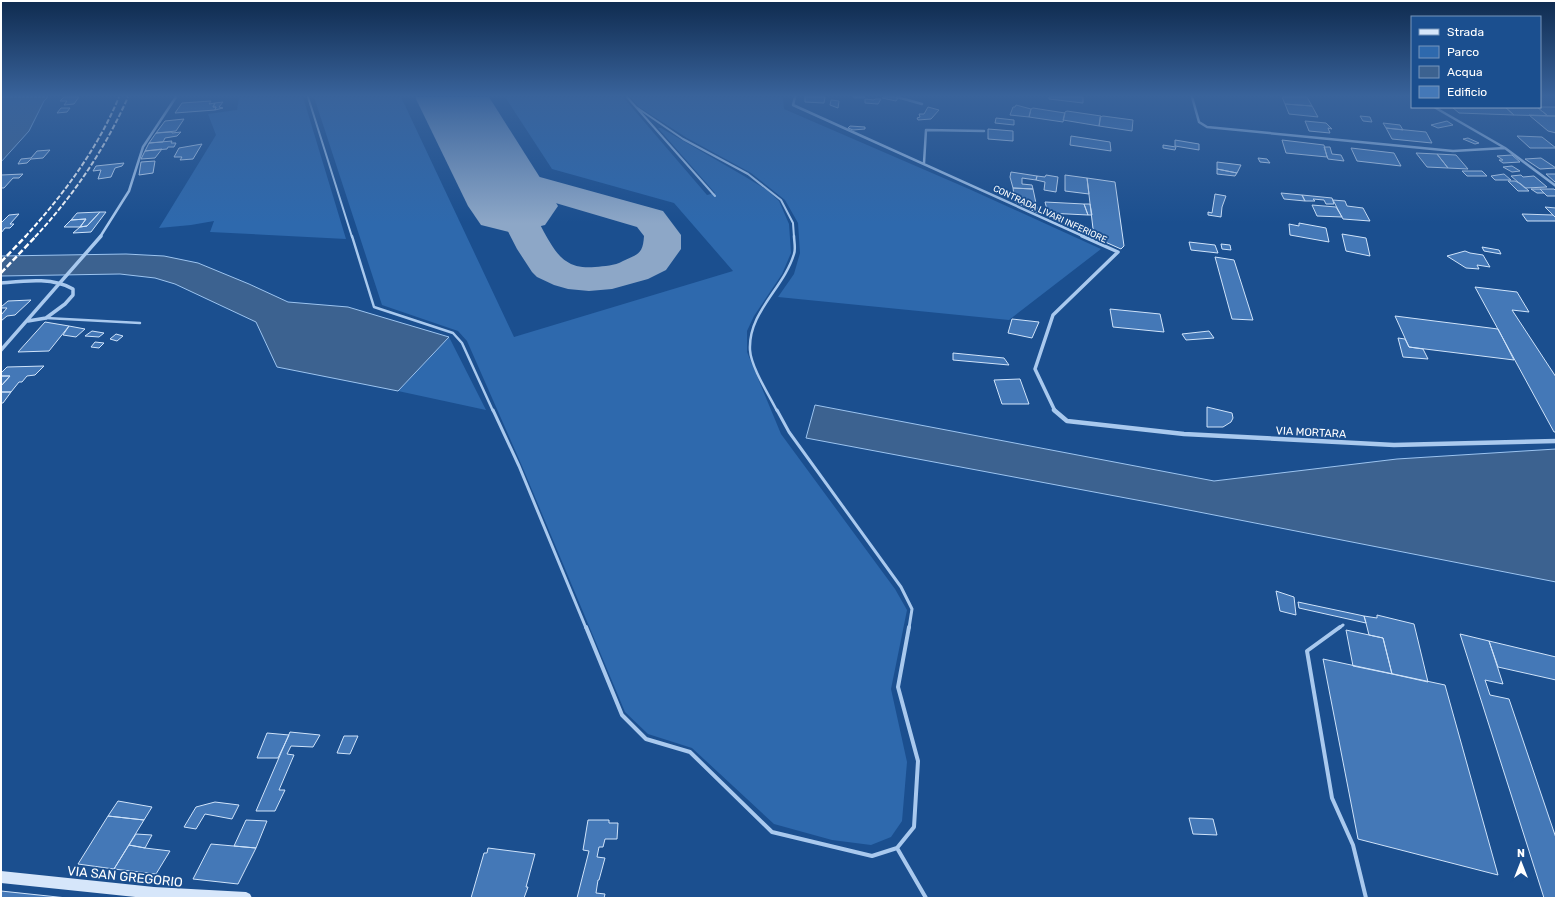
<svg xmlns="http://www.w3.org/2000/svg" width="1557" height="899" viewBox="0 0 1557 899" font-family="Rubik,sans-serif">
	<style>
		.green { fill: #2e69ad }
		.water { fill: #3c6290; stroke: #9cc4f0 }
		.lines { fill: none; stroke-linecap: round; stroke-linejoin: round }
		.taxiway { fill: #8da7c7; fill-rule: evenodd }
		.runway { fill: #8da7c7; fill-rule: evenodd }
		.building { fill: #4478b7; stroke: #cfe3fa }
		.lane-far3 { stroke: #a9c9ee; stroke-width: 2 }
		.lane-far2 { stroke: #a9c9ee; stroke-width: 2.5 }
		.lane-far1 { stroke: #a9c9ee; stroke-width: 3 }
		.lane { stroke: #a9c9ee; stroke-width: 4 }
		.street-far2 { stroke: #a9c9ee; stroke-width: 2.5 }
		.street-far1 { stroke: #a9c9ee; stroke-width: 3.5 }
		.street { stroke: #a9c9ee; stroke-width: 4.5 }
		.secondary { fill: #d6e6fa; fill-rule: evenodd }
		.rail-far1 { stroke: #fff; stroke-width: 2; stroke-dasharray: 5 2; stroke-linecap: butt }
		.rail { stroke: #fff; stroke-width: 2.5; stroke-dasharray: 6 2.5; stroke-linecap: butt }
		.labels { text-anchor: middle; stroke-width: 3.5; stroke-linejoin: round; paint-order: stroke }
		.far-street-label { font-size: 9px; fill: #fff; stroke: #1b4f8f }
		.street-label { font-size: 11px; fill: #fff; stroke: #1b4f8f }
		.near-street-label { font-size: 13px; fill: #fff; stroke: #1b4f8f }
	</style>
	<rect width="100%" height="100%" fill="#1b4f8f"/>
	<path class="green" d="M 239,97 L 303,97 L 346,239 L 210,232 L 214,221 L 191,225 L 159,228 L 216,135 L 208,114 L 237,110 Z
		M 314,97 L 401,97 L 514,337 L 733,271 L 674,203 L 552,169 L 505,97 L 623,97 L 707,195 L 715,193 L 658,128 L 661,128 L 744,176 L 767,190 L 779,201 L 789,224 L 791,253 L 782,274 L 754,316 L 747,331 L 747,352 L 781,434 L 895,589 L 907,610 L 891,689 L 907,762 L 902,821 L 891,837 L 871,845 L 832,840 L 774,824 L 692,748 L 648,734 L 625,712 L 522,466 L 467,341 L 458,331 L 382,305 Z
		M 630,97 L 781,97 L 783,98 L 784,109 L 969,189 L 1101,249 L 1009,320 L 778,297 L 794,274 L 800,253 L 798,223 L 785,200 L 751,173 L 687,138 L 639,107 Z
		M 449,337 L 486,410 L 398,391 Z"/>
	<path class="water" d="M 1,97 L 48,97 L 44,101 L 29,131 L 1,162 Z
		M 126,254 L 164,256 L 198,263 L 249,284 L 288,302 L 348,307 L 449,337 L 398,391 L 277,367 L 256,322 L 175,284 L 155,278 L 120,274 L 1,276 L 1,256 Z
		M 815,405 L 1214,481 L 1397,459 L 1556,449 L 1556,582 L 1158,504 L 806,438 Z"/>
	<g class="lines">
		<path class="taxiway" d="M 490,155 C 504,158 516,167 529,174 L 663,211 L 681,235 L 681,249 L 666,270 L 648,279 L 612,289 L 589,291 L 568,289 L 554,285 L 537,277 L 532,272 L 517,249 L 495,206 L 500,198 L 513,195 L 526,198 C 536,214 551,252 566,261 C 574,267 585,268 595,267 C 605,266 614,266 623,261 C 638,254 643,254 644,236 L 637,227 L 505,188 C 492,182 481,177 473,165 L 478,158 Z"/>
		<path class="runway" d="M 415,97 L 489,97 L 558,206 L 545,225 L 513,233 L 481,225 L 468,206 Z"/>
	</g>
	<path class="building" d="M 64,97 L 79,97 L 74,104 L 64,105 L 67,101 L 60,101 Z
		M 805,97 L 825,97 L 824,103 L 805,102 Z
		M 883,97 L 894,97 L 898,98 L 896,101 L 882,98 Z
		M 1049,97 L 1083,97 L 1083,103 L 1049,99 Z
		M 1282,97 L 1307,97 L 1312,106 L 1285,104 Z
		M 865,99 L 874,100 L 875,99 L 881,99 L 878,104 L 865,103 Z
		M 831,100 L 839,101 L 838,108 L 830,105 Z
		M 211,101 L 209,104 L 215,103 L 213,107 L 216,107 L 215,110 L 175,113 L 182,103 Z
		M 223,102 L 219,107 L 223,108 L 215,110 L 216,107 L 213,107 L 215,103 Z
		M 1285,104 L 1312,106 L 1318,117 L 1289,114 Z
		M 1016,105 L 1031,109 L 1029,117 L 1010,115 L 1013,107 L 1015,107 Z
		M 928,107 L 939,110 L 931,119 L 918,120 L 917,118 L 920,117 L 919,114 L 924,114 Z
		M 1452,107 L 1505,107 L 1514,115 L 1459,113 Z
		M 1505,107 L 1537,107 L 1548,116 L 1514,115 Z
		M 1537,107 L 1556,107 L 1556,116 L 1548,116 Z
		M 61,108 L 70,108 L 67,112 L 57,113 Z
		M 1033,108 L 1065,113 L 1063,122 L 1029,117 L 1031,109 Z
		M 1067,111 L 1101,116 L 1099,126 L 1063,120 L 1065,112 Z
		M 1529,115 L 1556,116 L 1556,133 L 1548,131 Z
		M 1103,116 L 1133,120 L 1132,131 L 1099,126 L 1100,117 Z
		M 1360,116 L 1370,117 L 1372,122 L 1363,121 Z
		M 996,118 L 1014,120 L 1014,125 L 995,123 Z
		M 184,119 L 176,131 L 156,133 L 165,121 Z
		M 1305,121 L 1326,123 L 1332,129 L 1328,128 L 1330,133 L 1309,131 Z
		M 1447,121 L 1453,125 L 1438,128 L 1431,125 Z
		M 1383,123 L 1400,125 L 1403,130 L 1386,128 Z
		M 850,126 L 865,127 L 865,129 L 853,130 L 848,128 Z
		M 1386,128 L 1426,132 L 1432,143 L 1392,139 Z
		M 988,129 L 1013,131 L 1013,141 L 988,139 Z
		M 172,133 L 181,132 L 177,136 L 165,138 L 163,142 L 149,143 L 156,133 L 172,132 Z
		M 1071,136 L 1110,142 L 1111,151 L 1070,145 Z
		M 1517,136 L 1542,137 L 1556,148 L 1530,148 Z
		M 1468,138 L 1479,143 L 1475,144 L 1463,139 Z
		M 1175,140 L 1199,144 L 1199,150 L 1175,146 Z
		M 1282,140 L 1324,145 L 1327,157 L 1286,153 Z
		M 172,141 L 171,143 L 176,143 L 174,147 L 168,147 L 167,149 L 145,151 L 149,143 Z
		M 202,144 L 193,159 L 180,160 L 182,157 L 174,157 L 179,148 Z
		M 1163,145 L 1176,147 L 1175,150 L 1163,148 Z
		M 1324,147 L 1330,147 L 1332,154 L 1341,155 L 1344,161 L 1328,159 Z
		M 1351,148 L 1394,153 L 1401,166 L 1357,161 Z
		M 162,149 L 155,158 L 141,159 L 145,151 Z
		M 50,150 L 43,158 L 31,159 L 27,163 L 18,164 L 21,159 L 31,158 L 37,151 Z
		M 1416,153 L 1437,154 L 1448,168 L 1427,167 Z
		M 1437,154 L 1456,155 L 1468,169 L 1448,168 Z
		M 1512,155 L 1520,162 L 1503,163 L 1499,160 L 1503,160 L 1497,156 Z
		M 1258,158 L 1267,159 L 1270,163 L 1260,162 Z
		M 1541,158 L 1556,168 L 1540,169 L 1525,159 Z
		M 155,161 L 153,173 L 139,175 L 141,162 Z
		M 1217,162 L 1241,165 L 1237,173 L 1217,169 Z
		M 124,163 L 122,166 L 115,168 L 111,177 L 98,179 L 101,170 L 93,171 L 96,166 Z
		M 1512,166 L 1520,171 L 1512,172 L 1503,167 Z
		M 1217,169 L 1237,173 L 1235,176 L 1217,174 Z
		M 1462,171 L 1482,171 L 1487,176 L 1467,176 Z
		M 1011,172 L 1037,176 L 1036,180 L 1022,178 L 1022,184 L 1032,185 L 1033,189 L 1013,188 L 1010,177 Z
		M 23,174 L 19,178 L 13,178 L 4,188 L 1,188 L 1,175 Z
		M 1504,174 L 1511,180 L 1495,180 L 1491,176 Z
		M 1546,174 L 1556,174 L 1556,182 L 1555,182 Z
		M 1046,175 L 1058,177 L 1056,192 L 1044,190 L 1045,182 L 1036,180 L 1037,176 L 1045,177 Z
		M 1065,175 L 1087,178 L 1089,194 L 1065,191 Z
		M 1521,175 L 1523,177 L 1534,176 L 1547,187 L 1525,188 L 1511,176 Z
		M 1087,178 L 1115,182 L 1124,246 L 1121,249 L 1094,237 Z
		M 1508,181 L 1515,181 L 1521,184 L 1529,191 L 1518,191 Z
		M 1013,188 L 1033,189 L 1038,213 L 1015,202 Z
		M 1531,189 L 1540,189 L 1544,193 L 1537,193 Z
		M 1540,189 L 1554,189 L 1556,191 L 1556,196 L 1547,196 Z
		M 1281,193 L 1302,195 L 1305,201 L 1284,199 Z
		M 1215,194 L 1226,196 L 1222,207 L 1221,217 L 1208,215 L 1208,212 L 1212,213 Z
		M 1302,195 L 1332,198 L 1334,204 L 1326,204 L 1324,200 L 1313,199 L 1315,201 L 1305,201 Z
		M 1333,200 L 1345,201 L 1347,206 L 1363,208 L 1370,221 L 1343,219 Z
		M 1045,202 L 1084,204 L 1088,215 L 1048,213 Z
		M 1084,204 L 1090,204 L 1092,215 L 1088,215 Z
		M 1312,205 L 1336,207 L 1342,217 L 1317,216 Z
		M 1545,207 L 1556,208 L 1556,218 Z
		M 100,212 L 106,212 L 91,232 L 73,233 L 80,227 L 87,226 Z
		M 100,212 L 87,226 L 80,227 L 86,219 L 71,220 L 77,213 Z
		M 19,214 L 10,224 L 14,224 L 10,228 L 5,228 L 1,233 L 1,223 L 9,215 Z
		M 1522,214 L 1553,215 L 1556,218 L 1556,221 L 1527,221 Z
		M 86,219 L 80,227 L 64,227 L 71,220 Z
		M 1299,223 L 1326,228 L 1329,242 L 1290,235 L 1289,224 L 1299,226 Z
		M 1342,234 L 1366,238 L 1370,256 L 1346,251 Z
		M 1189,242 L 1215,245 L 1218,253 L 1191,250 Z
		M 1221,244 L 1230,245 L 1231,250 L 1222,249 Z
		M 1482,247 L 1499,250 L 1501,254 L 1484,251 Z
		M 1465,251 L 1470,253 L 1483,255 L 1490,267 L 1477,265 L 1479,269 L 1466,268 L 1447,256 Z
		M 1215,257 L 1234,260 L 1253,320 L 1232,319 Z
		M 1475,287 L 1517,292 L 1529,312 L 1512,310 L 1556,377 L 1556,432 L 1554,432 Z
		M 31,300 L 15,315 L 7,316 L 1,321 L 1,315 L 7,308 L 1,308 L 1,307 L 8,301 Z
		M 1110,309 L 1160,314 L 1164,332 L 1113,327 Z
		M 1395,316 L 1498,329 L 1514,360 L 1409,347 Z
		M 1012,319 L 1039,322 L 1032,338 L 1008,333 Z
		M 45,322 L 69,326 L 49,351 L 18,352 Z
		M 69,326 L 85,329 L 76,337 L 63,335 Z
		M 92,331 L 104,333 L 99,337 L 85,336 Z
		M 1209,331 L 1214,338 L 1186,340 L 1182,334 Z
		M 116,334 L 123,336 L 117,341 L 110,339 Z
		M 1398,338 L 1405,339 L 1409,347 L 1423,349 L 1428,359 L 1403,357 Z
		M 95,342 L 104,343 L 99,348 L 91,347 Z
		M 953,353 L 1004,358 L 1009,365 L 953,360 Z
		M 44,366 L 35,375 L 27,376 L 22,382 L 19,382 L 11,392 L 1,392 L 1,386 L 10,376 L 1,376 L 1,373 L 7,367 Z
		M 1,376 L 10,376 L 1,386 Z
		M 1020,379 L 1029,404 L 1002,404 L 994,380 Z
		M 1,392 L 11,392 L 3,403 L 1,403 Z
		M 1207,407 L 1232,413 L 1233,418 L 1231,422 L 1223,427 L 1207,427 Z
		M 1276,591 L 1294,597 L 1296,615 L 1280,611 Z
		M 1298,602 L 1364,616 L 1366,623 L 1299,608 Z
		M 1377,615 L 1414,624 L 1428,682 L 1392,674 L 1383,638 L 1369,635 L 1366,623 L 1364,616 L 1377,618 Z
		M 1346,630 L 1383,638 L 1392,674 L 1353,666 Z
		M 1460,634 L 1489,641 L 1503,684 L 1485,680 L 1490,695 L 1509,699 L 1556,838 L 1556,898 L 1544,898 Z
		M 1489,641 L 1556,657 L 1556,680 L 1498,667 Z
		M 1323,659 L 1445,685 L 1498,875 L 1358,839 Z
		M 290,732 L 320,735 L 313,747 L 291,746 L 287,754 L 294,755 L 279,790 L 285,790 L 275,811 L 256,811 Z
		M 267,733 L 289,735 L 278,758 L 257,758 Z
		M 344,736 L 358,736 L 350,754 L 337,753 Z
		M 118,801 L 152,807 L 144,820 L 108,816 Z
		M 215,802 L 239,805 L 232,819 L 205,814 L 196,829 L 184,827 L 196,807 Z
		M 108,816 L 144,820 L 114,869 L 78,864 Z
		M 1189,818 L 1213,819 L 1217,835 L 1193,834 Z
		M 246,820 L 267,821 L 256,848 L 234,846 Z
		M 588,820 L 609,820 L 609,823 L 618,823 L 617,839 L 605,839 L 603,847 L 599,847 L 597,857 L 605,858 L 599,880 L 598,880 L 596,893 L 605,894 L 604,898 L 577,898 L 589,851 L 583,850 Z
		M 136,834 L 152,835 L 145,848 L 129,845 Z
		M 211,844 L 256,848 L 238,884 L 193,879 Z
		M 129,845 L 145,848 L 170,851 L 156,874 L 114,869 Z
		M 488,848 L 535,854 L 526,887 L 528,887 L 524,898 L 471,898 L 484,853 L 487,853 Z
		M 1,891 L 67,898 L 1,898 Z"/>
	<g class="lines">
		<path class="lane-far3" d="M 308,97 L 352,237
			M 627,97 L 715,196
			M 636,107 L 683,139 L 748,174 L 781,200 L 793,223 L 794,237"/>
		<path class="lane-far2" d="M 352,236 L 374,307 L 453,333 L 462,343 L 493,411
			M 46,318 L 140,323
			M 777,411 C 769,395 751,367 750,350 C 748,312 784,288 794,254 C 796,249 794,241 794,236"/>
		<path class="lane-far1" d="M 493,410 L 519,466 L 586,628
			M 777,410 L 789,432 L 901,587 L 912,609 L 909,628
			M 1339,628 L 1343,625"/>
		<path class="lane" d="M 586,627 L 622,715 L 646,739 L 690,752 L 772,832 L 872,856 L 897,848
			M 909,627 L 898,687 L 918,761 L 914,827 L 897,848 L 926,898
			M 1340,627 L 1307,651 L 1332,798 L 1353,845 L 1366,898"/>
		<path class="street-far2" d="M 795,97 L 793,105 L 1085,237
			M 854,97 L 864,97
			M 897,97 L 922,104
			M 1192,97 L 1199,122 L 1207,127 L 1453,151 L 1505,148
			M 1434,107 L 1505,148 L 1556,186
			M 924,163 L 926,130 L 984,131
			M 100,237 L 129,191 L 143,147 L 176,97"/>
		<path class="street-far1" d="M 1,283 C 24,281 52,277 73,289 L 73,295 L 65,304 L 46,318 L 28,321
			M 1,350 L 101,236
			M 1055,411 L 1035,369 L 1053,315 L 1118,252 L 1082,236"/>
		<path class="street" d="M 1054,410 L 1067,421 L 1184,434 L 1394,445 L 1556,441"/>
		<path class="secondary" d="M 1,871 L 154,887 L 246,892 L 250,894 L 252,898 L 145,898 L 1,883 Z"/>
		<path class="rail-far1" d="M 25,237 C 63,195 97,150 119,97
			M 35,237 C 74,195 105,149 128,97"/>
		<path class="rail" d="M 1,262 L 26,236
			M 1,273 L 36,236"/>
	</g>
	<linearGradient id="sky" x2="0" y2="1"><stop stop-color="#0f2b4f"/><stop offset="0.43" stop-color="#39639b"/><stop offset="1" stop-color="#39639b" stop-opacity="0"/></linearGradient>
	<rect width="1557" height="223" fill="url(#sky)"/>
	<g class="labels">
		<g class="far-street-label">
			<text transform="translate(1050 214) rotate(25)" y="3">CONTRADA LIVARI INFERIORE</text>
		</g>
		<g class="street-label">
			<text transform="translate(1311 432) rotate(3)" y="4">VIA MORTARA</text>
		</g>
		<g class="near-street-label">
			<text transform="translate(125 876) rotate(6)" y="5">VIA SAN GREGORIO</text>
		</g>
	</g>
	<rect width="1557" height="899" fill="none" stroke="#ffffff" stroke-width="4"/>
	<rect x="1411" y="16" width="130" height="92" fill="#1b4f8f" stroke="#7695bc"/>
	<rect x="1419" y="29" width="20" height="6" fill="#d6e6fa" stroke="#7695bc"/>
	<text x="1447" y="36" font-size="12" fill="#ffffff">Strada</text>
	<rect x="1419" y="46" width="20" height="12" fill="#2e69ad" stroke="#7695bc"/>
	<text x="1447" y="56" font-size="12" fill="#ffffff">Parco</text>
	<rect x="1419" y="66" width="20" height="12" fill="#3c6290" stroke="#7695bc"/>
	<text x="1447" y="76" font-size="12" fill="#ffffff">Acqua</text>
	<rect x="1419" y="86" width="20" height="12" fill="#4478b7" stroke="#7695bc"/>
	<text x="1447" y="96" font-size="12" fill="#ffffff">Edificio</text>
	<g transform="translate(1521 863)" stroke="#1b4f8f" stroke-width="3" paint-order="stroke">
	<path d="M0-3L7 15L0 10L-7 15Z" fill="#ffffff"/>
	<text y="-6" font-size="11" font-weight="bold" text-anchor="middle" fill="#ffffff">N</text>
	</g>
</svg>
